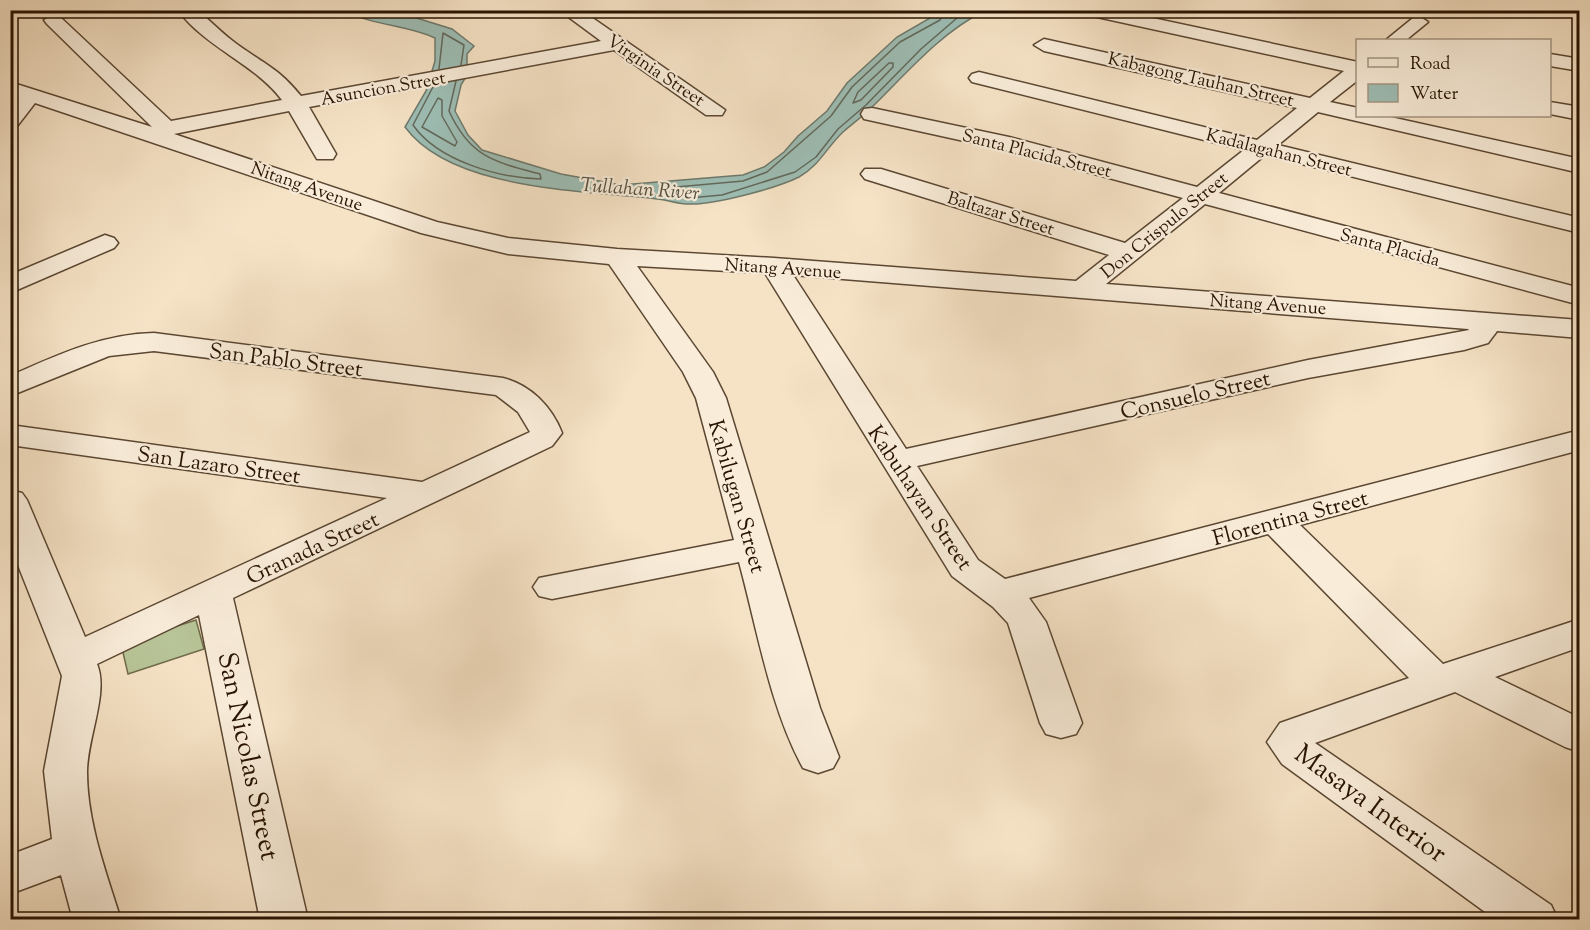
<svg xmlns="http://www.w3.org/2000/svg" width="1590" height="930" viewBox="0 0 1590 930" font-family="'Sorts Mill Goudy',serif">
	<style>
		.green { fill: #b8c598; stroke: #706c4c; stroke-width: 1.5 }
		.water { fill: #9dbeb5; stroke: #6e7a6d; stroke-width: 1.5 }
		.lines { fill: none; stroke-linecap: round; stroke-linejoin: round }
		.shore { stroke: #62685b; stroke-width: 1.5 }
		.minor-casing { stroke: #5b4732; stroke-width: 3 }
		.minor { fill: #f9edda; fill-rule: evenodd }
		.labels { text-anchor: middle; stroke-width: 4.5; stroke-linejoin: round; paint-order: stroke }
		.far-street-label { font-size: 18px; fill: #271301; stroke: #f9edda }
		.far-water-label { font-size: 20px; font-style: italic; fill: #504f40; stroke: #f9edda }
		.street-label { font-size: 22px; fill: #271301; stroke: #f9edda }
		.near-street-label { font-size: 27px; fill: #271301; stroke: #f9edda }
	</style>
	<rect width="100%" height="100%" fill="#f6e3c6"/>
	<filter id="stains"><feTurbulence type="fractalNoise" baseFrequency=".00333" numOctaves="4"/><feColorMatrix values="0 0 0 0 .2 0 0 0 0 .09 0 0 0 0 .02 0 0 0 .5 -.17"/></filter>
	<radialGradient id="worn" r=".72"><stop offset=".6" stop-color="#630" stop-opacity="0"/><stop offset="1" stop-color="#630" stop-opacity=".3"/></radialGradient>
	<path class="green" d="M 196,620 L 204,649 L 128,674 L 121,644 Z"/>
	<path class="water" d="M 346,11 L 394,11 L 452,29 L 474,46 L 467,54 L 467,75 L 461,85 L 455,111 L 468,135 L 482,150 L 561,174 L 621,185 L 743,175 L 764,167 L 784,152 L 798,136 L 827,111 L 847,83 L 897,37 L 942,11 L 984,11 C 939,34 907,73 871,108 C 862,117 852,124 843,132 C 827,147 819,166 799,177 C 777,188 714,205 689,204 C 678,204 668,200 657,199 C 585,190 452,191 405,127 L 426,91 L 435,61 L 435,38 C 407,25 374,26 346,11 Z"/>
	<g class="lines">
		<path class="shore" d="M 945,10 L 940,20 L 900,42 L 852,87 L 831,116 L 767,172 L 743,181 L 665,188 L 663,193 L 689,198 L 722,195 L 795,172 L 816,157 L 838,129 L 866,105 L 921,49 L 957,18 L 971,10
			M 889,63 L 893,63 L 893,67 L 861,100 L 853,103 L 858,92 Z
			M 439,69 L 443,33 L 464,45 L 461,65
			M 434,85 L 413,125 C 438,161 499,178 541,179 L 540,174 C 494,162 470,157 449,111 L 456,81
			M 438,98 L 442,100 L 442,116 L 457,142 L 455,146 L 422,127 Z"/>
		<g class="minor-casing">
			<path id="minor" d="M 178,10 L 198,10 C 211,22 224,35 238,45 C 266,65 278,68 301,96 L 601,41 L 559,10 L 581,10 L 725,110 L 722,115 L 706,115 L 614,50 L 309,107 L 336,154 L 333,159 L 317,159 L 289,111 L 174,134 L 437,222 L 508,238 L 617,249 L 774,258 L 1076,281 L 1109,255 L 865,179 L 861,174 L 865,169 L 881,169 L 1125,243 L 1183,198 L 1005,150 L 864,119 L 861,114 L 864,109 L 872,108 L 1009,137 L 1197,187 L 1244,150 L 972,82 L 969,78 L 972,74 L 979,72 L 1257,140 L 1297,108 L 1044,51 L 1034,45 L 1044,39 L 1310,98 L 1344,71 L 1097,17 L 1091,16 L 1089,10 L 1115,10 L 1358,62 L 1358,80 L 1330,102 L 1358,108 L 1358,116 L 1386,116 L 1580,159 L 1580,173 L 1318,112 L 1278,145 L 1580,218 L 1580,233 L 1265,155 L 1219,193 L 1580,288 L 1580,305 L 1205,204 L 1106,284 L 1580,320 L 1580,338 L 1497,331 L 1488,343 L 1464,350 L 1308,378 L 917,466 L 978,560 L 1005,579 L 1580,430 L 1580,450 L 1300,525 L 1443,664 L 1580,619 L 1580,647 L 1495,677 L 1580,718 L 1580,752 L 1565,747 L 1455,692 L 1315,743 L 1551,905 L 1558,920 L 1496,920 L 1282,764 L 1267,742 L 1280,723 L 1409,678 L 1268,534 L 1029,598 L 1046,622 L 1082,723 L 1076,734 L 1061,738 L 1046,734 L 1040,723 L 1008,623 L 993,607 L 952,576 L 765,273 L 637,266 L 713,372 L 726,398 L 820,708 L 839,757 L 833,768 L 818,773 L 803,768 C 770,708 757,628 739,562 L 552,599 L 539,596 L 533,587 L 539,578 L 734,540 L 696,398 L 683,372 L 609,264 L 508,254 L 421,233 L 35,103 L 18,125 L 10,126 L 10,106 L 17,97 L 10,95 L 10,82 L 152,127 L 47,24 L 44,20 L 53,15 L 59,16 L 171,121 L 282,100 C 254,63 206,48 178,10 ZM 793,275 L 1468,329 L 1469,330 L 1308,360 L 906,449 Z
				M 1419,16 L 1428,22 L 1406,40 L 1386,40 L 1413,18 Z
				M 1550,54 L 1580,59 L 1580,71 L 1550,66 Z
				M 1550,102 L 1580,107 L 1580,120 L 1550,114 Z
				M 105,235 L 114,238 L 118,243 L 114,248 L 10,293 L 10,275 Z
				M 154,333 L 503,378 C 531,385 552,407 562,433 L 552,446 L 233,598 L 308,920 L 260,920 L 199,615 L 97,664 C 109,693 87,738 87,772 C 87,822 106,872 121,920 L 73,920 L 61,875 L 10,894 L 10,855 L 52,839 L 44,771 L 62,676 L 10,545 L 10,490 L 22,493 L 27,500 L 85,637 L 387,498 L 10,445 L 10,425 L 422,482 L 530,432 L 518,412 L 496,395 L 154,351 L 109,356 L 10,396 L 10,376 C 57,355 102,334 154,333 Z"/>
		</g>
		<use href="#minor" class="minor"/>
	</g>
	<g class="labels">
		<g class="far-street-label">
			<text transform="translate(656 70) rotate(34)" y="6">Virginia Street</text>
			<text transform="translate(1201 79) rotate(13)" y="6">Kabagong Tauhan Street</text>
			<text transform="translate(383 88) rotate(-10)" y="6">Asuncion Street</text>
			<text transform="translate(1279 152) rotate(14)" y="6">Kadalagahan Street</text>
			<text transform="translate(1037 153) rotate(14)" y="6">Santa Placida Street</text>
			<text transform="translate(307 186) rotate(19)" y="6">Nitang Avenue</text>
			<text transform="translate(1001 213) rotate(17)" y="6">Baltazar Street</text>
			<text transform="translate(1164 225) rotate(-39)" y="6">Don Crispulo Street</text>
			<text transform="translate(1390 247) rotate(15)" y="6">Santa Placida</text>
			<text transform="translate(783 268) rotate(4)" y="6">Nitang Avenue</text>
			<text transform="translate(1268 304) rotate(4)" y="6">Nitang Avenue</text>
		</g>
		<g class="far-water-label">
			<text transform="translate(640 188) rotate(4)" y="7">Tullahan River</text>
		</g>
		<g class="street-label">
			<text transform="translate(286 359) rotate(7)" y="8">San Pablo Street</text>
			<text transform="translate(1195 394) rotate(-13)" y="8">Consuelo Street</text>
			<text transform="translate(219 464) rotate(8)" y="8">San Lazaro Street</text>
			<text transform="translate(738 496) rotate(74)" y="8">Kabilugan Street</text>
			<text transform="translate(921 497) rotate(56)" y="8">Kabuhayan Street</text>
			<text transform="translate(1290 517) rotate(-15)" y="8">Florentina Street</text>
			<text transform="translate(312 547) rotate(-25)" y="8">Granada Street</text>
		</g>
		<g class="near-street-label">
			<text transform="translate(249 756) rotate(78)" y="9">San Nicolas Street</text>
			<text transform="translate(1371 803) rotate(36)" y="9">Masaya Interior</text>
		</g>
	</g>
	<rect width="1590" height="930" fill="none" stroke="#f6e3c6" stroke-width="36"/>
	<rect x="12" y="12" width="1566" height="906" fill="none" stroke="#271301" stroke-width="3"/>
	<rect x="18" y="18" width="1554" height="894" fill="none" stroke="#271301" stroke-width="1.5"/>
	<rect x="1356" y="39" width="195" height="78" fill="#f9edda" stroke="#a59683" stroke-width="1.5"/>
	<rect x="1368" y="58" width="30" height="9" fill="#f9edda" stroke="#a59683" stroke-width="1.5"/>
	<text x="1410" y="69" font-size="18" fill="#271301">Road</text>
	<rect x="1368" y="84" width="30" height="18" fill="#9dbeb5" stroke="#a59683" stroke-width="1.5"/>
	<text x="1410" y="99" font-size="18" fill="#271301">Water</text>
	<rect width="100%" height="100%" filter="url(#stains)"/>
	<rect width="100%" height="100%" fill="url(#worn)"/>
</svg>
